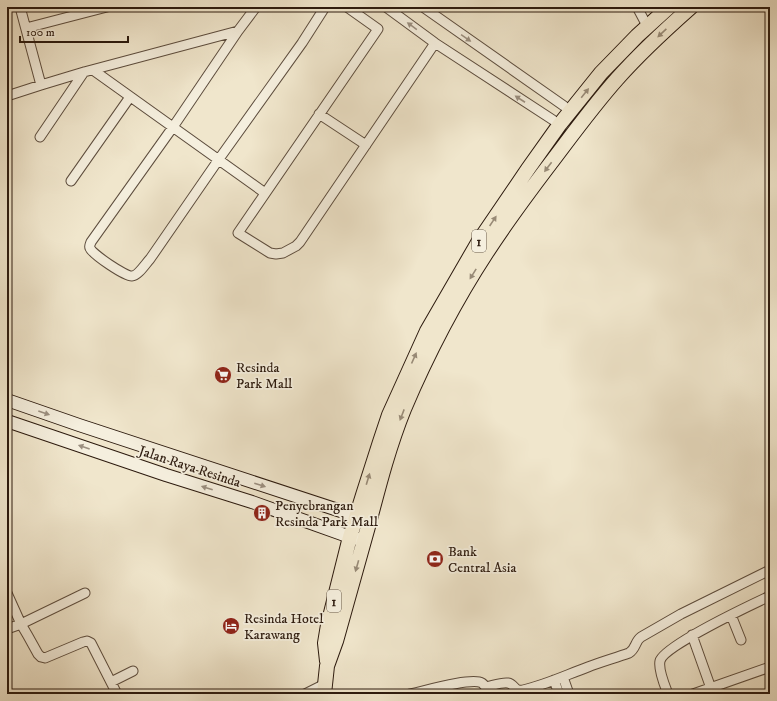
<svg xmlns="http://www.w3.org/2000/svg" width="777" height="701" viewBox="0 0 777 701" font-family="'IM FELL DW Pica',serif">
	<style>
		.lines { fill: none; stroke-linecap: round; stroke-linejoin: round }
		.street-casing { stroke: #5d4d3e; stroke-width: 11 }
		.secondary-casing { stroke: #2c1a0e; stroke-width: 14 }
		.primary-casing { stroke: #2c1a0e; stroke-width: 16 }
		.street { stroke: #f5efde; stroke-width: 9 }
		.secondary { stroke: #f5efde; stroke-width: 12 }
		.primary { stroke: #f0e6cc; stroke-width: 14 }
		.oneway { fill: #9b8f80 }
		.oneway2 { fill: #988a76 }
		.labels { text-anchor: middle; stroke-width: 3.5; stroke-linejoin: round; paint-order: stroke }
		.shield { fill: #f5efde; stroke: #685a4c; stroke-width: 1 }
		.shield-label { font-size: 13px; font-weight: bold; fill: #2c1a0e }
		.poi-label { font-size: 14px; fill: #2c1a0e; stroke: #f5efde; text-anchor: start }
		.street-label { font-size: 14px; fill: #2c1a0e; stroke: #f5efde }
	</style>
	<rect width="100%" height="100%" fill="#f0e6cc"/>
	<filter id="stains"><feTurbulence type="fractalNoise" baseFrequency=".005" numOctaves="4"/><feColorMatrix values="0 0 0 0 .2 0 0 0 0 .09 0 0 0 0 .02 0 0 0 .5 -.17"/></filter>
	<radialGradient id="worn" r=".72"><stop offset=".6" stop-color="#630" stop-opacity="0"/><stop offset="1" stop-color="#630" stop-opacity=".3"/></radialGradient>
	<g class="lines">
		<g class="street-casing">
			<path id="street" d="M 20,7 L 41,85
				M 256,7 L 238,31 L 173,127 L 91,242 C 90,245 89,246 90,248 C 92,254 126,277 132,276 C 138,276 146,263 150,259 L 219,159 L 302,43 L 325,7
				M 347,7 L 378,29 L 238,233 L 270,253 L 276,254 L 283,253 L 296,246 L 300,242 L 435,43
				M 386,7 L 435,43 L 553,120
				M 423,7 L 564,106
				M 637,7 L 645,22
				M 26,28 L 107,7
				M 93,70 L 265,193
				M 7,96 L 41,85 L 84,72 L 238,31
				M 319,114 L 366,145
				M 40,137 L 84,72
				M 71,181 L 130,97
				M 7,593 L 21,624 L 28,636 L 38,654 L 41,657 L 45,658 L 83,642 L 87,641 L 91,643 L 117,694
				M 731,615 L 741,640
				M 7,629 L 21,624 L 85,593
				M 692,635 L 713,694
				M 563,677 L 569,694
				M 554,680 L 559,694
				M 111,682 L 133,671
				M 486,687 C 492,686 501,682 508,683 C 515,684 514,692 523,690 C 545,685 566,675 588,667 C 601,662 615,658 629,653 C 636,649 635,641 641,637 L 681,614 L 770,570
				M 305,694 L 325,684
				M 410,694 C 424,691 472,677 482,683 C 486,686 487,690 489,694
				M 668,694 C 665,686 658,670 660,661 C 663,646 753,604 770,596
				M 693,694 L 770,667"/>
		</g>
		<g class="secondary-casing">
			<path id="secondary" d="M 7,400 L 79,425 L 350,514
				M 7,421 L 166,475 L 252,502 L 350,537 L 358,539"/>
		</g>
		<g class="primary-casing">
			<path id="primary" d="M 327,661 L 325,643 L 328,625 L 350,537 L 363,495 L 380,442 L 389,415 L 427,331 L 479,241 L 528,169 L 560,124 L 601,73 L 637,36 L 669,7
				M 324,694 L 327,666 L 336,641 C 347,602 358,562 369,523 C 379,485 389,446 404,409 C 427,355 455,301 487,252 C 507,221 528,193 550,164 C 572,135 593,106 617,79 C 640,53 665,30 691,7"/>
		</g>
		<use href="#street" class="street"/>
		<use href="#secondary" class="secondary"/>
		<use href="#primary" class="primary"/>
	</g>
	<defs><path id="oneway-solid" d="M-6-.8H1V-3.2L6.5 0L1 3.2V.8H-6Z"/></defs>
	<g class="oneway">
		<use href="#oneway-solid" transform="translate(412 26) rotate(-144)"/>
		<use href="#oneway-solid" transform="translate(466 38) rotate(35)"/>
		<use href="#oneway-solid" transform="translate(520 99) rotate(-147)"/>
		<use href="#oneway-solid" transform="translate(44 413) rotate(19)"/>
		<use href="#oneway-solid" transform="translate(84 447) rotate(-161)"/>
		<use href="#oneway-solid" transform="translate(260 485) rotate(18)"/>
		<use href="#oneway-solid" transform="translate(207 488) rotate(-162)"/>
	</g>
	<g class="oneway2">
		<use href="#oneway-solid" transform="translate(662 33) rotate(137)"/>
		<use href="#oneway-solid" transform="translate(585 93) rotate(-51)"/>
		<use href="#oneway-solid" transform="translate(548 167) rotate(127)"/>
		<use href="#oneway-solid" transform="translate(493 221) rotate(-56)"/>
		<use href="#oneway-solid" transform="translate(473 274) rotate(122)"/>
		<use href="#oneway-solid" transform="translate(414 358) rotate(-66)"/>
		<use href="#oneway-solid" transform="translate(402 415) rotate(111)"/>
		<use href="#oneway-solid" transform="translate(368 479) rotate(-73)"/>
		<use href="#oneway-solid" transform="translate(357 566) rotate(106)"/>
	</g>
	<defs>
		<g id="supermarket-disc" transform="scale(0.9)"><circle r="9.5" fill="#8f2418" stroke="#f5efde"/><path d="M-6-5.5h2.5l.6 2H6L4.5 2H-2.5L-4.4-4H-6ZM-1.5 3.2a1.3 1.3 0 1 0 .1 0ZM3 3.2a1.3 1.3 0 1 0 .1 0Z" fill="#fff"/></g>
		<g id="building-disc" transform="scale(0.9)"><circle r="9.5" fill="#8f2418" stroke="#f5efde"/><path d="M-4-6H4V6H1V3H-1V6H-4ZM-2.5-4.3h1.7v1.8h-1.7ZM.8-4.3h1.7v1.8H.8ZM-2.5-1h1.7V.8h-1.7ZM.8-1h1.7V.8H.8Z" fill="#fff"/></g>
		<g id="bank-disc" transform="scale(0.9)"><circle r="9.5" fill="#8f2418" stroke="#f5efde"/><path d="M-6-4H6V4H-6ZM0-2.3a2.3 2.3 0 1 0 0 4.6a2.3 2.3 0 1 0 0-4.6Z" fill="#fff"/></g>
		<g id="hotel-disc" transform="scale(0.9)"><circle r="9.5" fill="#8f2418" stroke="#f5efde"/><path d="M-6-4.5h1.5V1H6V5H4.5V3h-9V5H-6ZM-4 0a1.8 1.8 0 1 1 3.6 0ZM.5 0V-2.5h3Q6-2.5 6 0Z" fill="#fff"/></g>
	</defs>
	<g fill-rule="evenodd">
		<use href="#supermarket-disc" x="223" y="375"/>
		<use href="#building-disc" x="262" y="513"/>
		<use href="#bank-disc" x="435" y="559"/>
		<use href="#hotel-disc" x="231" y="626"/>
	</g>
	<g class="labels">
		<g class="shield">
			<rect x="472" y="230" width="14" height="22" rx="3"/>
			<rect x="327" y="590" width="14" height="22" rx="3"/>
		</g>
		<g class="shield-label">
			<text x="479" y="246">1</text>
			<text x="334" y="606">1</text>
		</g>
		<g class="poi-label">
			<text x="236" y="372">Resinda<tspan x="236" dy="16">Park Mall</tspan></text>
			<text x="275" y="510">Penyebrangan<tspan x="275" dy="16">Resinda Park Mall</tspan></text>
			<text x="448" y="556">Bank<tspan x="448" dy="16">Central Asia</tspan></text>
			<text x="244" y="623">Resinda Hotel<tspan x="244" dy="16">Karawang</tspan></text>
		</g>
		<g class="street-label">
			<text transform="translate(190 466) rotate(18)" y="5">Jalan Raya Resinda</text>
		</g>
	</g>
	<rect width="777" height="701" fill="none" stroke="#f0e6cc" stroke-width="24"/>
	<rect x="8" y="8" width="761" height="685" fill="none" stroke="#2c1a0e" stroke-width="2"/>
	<rect x="12" y="12" width="753" height="677" fill="none" stroke="#2c1a0e"/>
	<path d="M20 36v6h108v-6" fill="none" stroke="#2c1a0e" stroke-width="2"/>
	<text x="26" y="36" font-size="12" fill="#2c1a0e" stroke="#f5efde" stroke-width="3" paint-order="stroke">100 m</text>
	<rect width="100%" height="100%" filter="url(#stains)"/>
	<rect width="100%" height="100%" fill="url(#worn)"/>
</svg>
